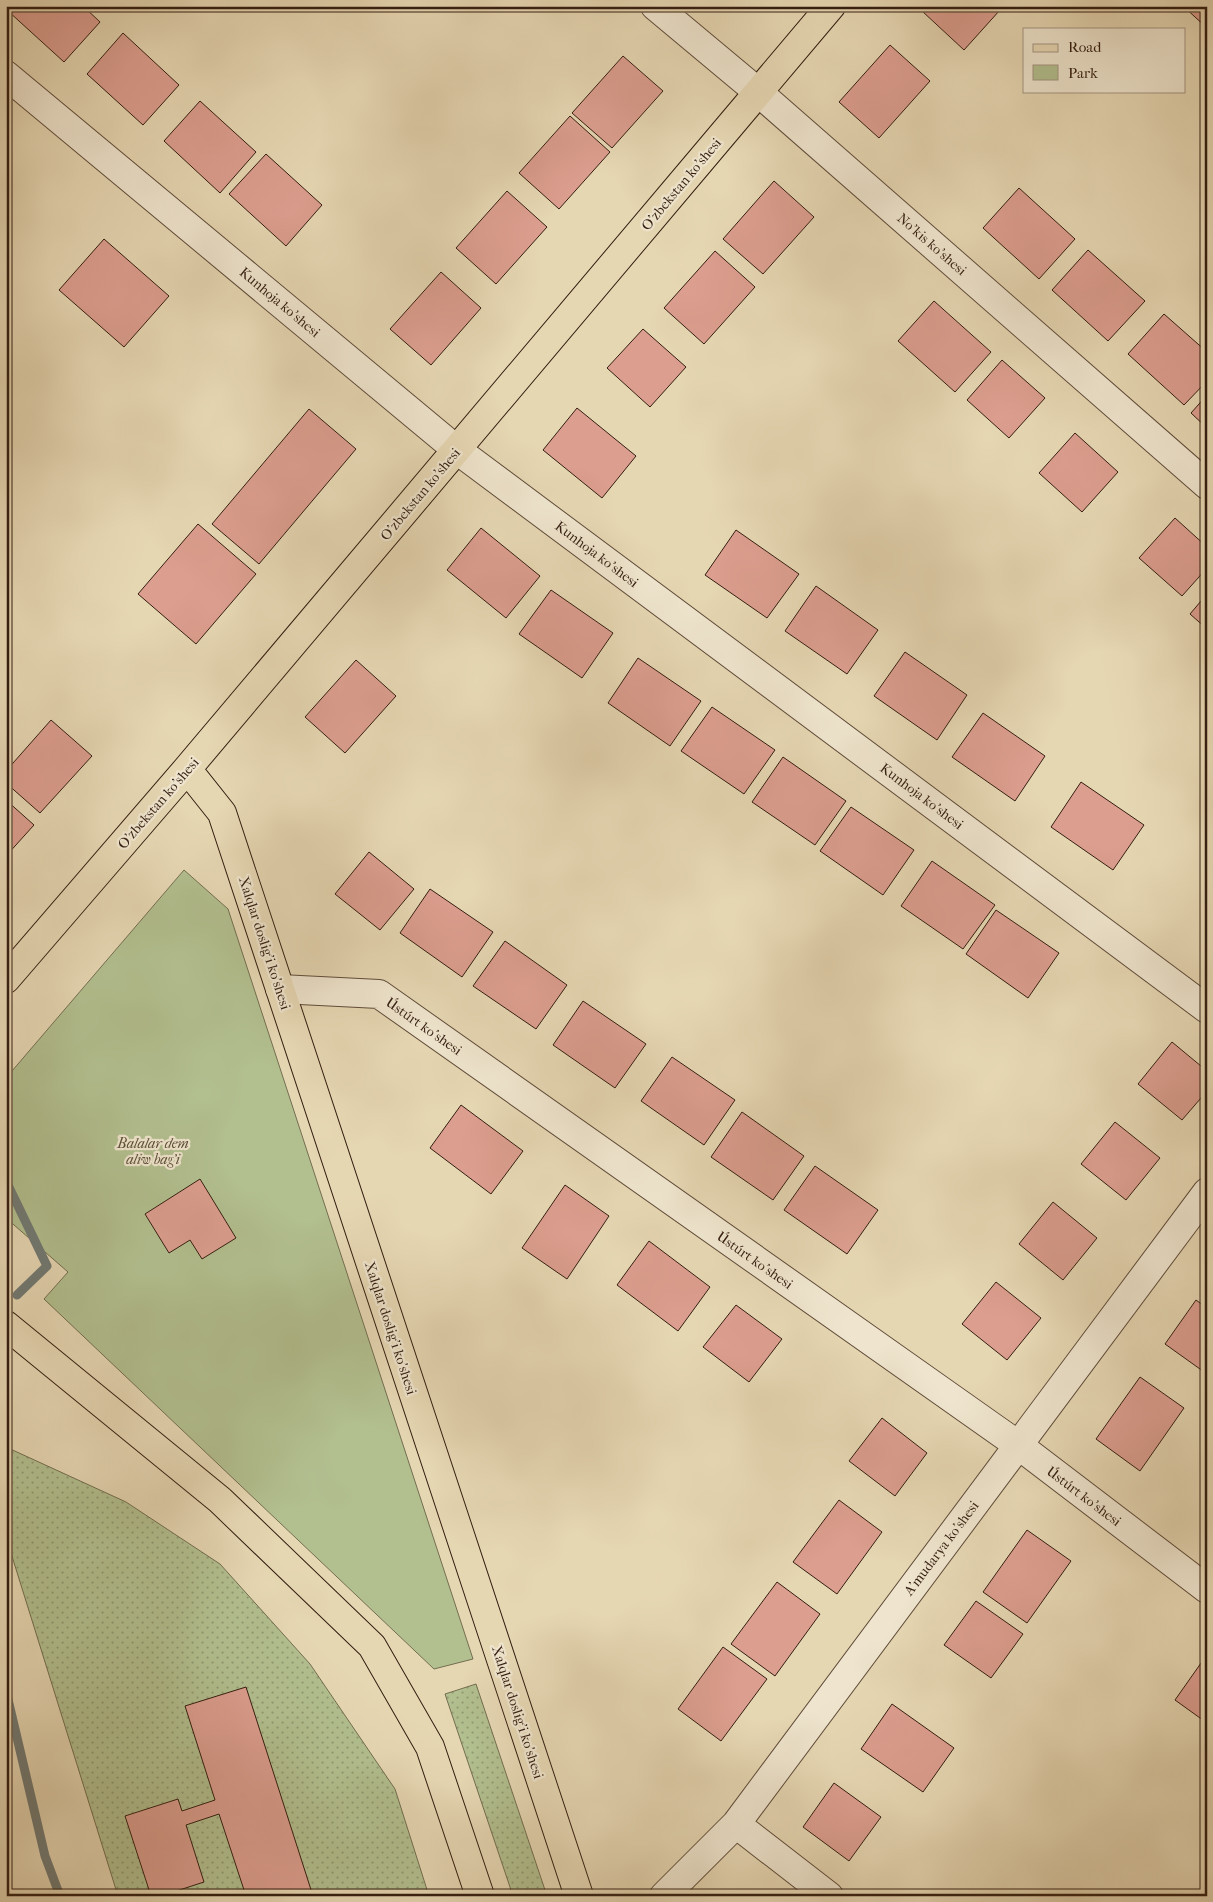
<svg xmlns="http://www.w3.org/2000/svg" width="1213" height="1902" viewBox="0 0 1213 1902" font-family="'IM FELL French Canon',serif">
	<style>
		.grass { fill: url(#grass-dots); stroke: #736e50 }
		.park { fill: #b2bf8f; stroke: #736e50 }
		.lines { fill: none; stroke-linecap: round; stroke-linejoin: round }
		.stream { stroke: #717a74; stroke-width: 9 }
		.building { fill: #dc9e8f; stroke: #341e11 }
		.minor-casing { stroke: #604c3a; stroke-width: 30 }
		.major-casing { stroke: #341e11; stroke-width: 30 }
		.minor { stroke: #efe5ce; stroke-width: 28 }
		.major { stroke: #e6d7b3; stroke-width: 28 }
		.labels { text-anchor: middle; stroke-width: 4.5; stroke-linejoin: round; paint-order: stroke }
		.street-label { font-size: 14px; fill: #341e11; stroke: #efe5ce }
		.park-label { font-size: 14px; font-style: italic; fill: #5a4e37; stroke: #efe5ce }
	</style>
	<defs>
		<pattern id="grass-dots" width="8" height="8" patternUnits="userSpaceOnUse" patternTransform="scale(1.25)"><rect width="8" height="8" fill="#b2bf8f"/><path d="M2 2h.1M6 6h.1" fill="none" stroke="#929b73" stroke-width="1.8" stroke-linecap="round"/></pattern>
	</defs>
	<rect width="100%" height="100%" fill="#e6d7b3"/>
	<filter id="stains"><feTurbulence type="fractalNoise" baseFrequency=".004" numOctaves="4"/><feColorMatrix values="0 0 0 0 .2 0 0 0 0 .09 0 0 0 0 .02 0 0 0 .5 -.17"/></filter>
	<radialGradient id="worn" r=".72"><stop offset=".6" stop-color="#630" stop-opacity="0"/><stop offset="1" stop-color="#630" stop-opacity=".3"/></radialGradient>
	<path class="grass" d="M 6,1447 L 126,1502 L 220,1564 L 310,1664 L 395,1789 L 429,1896 L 118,1896 L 6,1537 Z
		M 476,1684 L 547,1896 L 513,1896 L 445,1694 Z"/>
	<path class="park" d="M 184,870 L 228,909 L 473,1659 L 434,1669 L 44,1299 L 68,1272 L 6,1218 L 6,1078 Z"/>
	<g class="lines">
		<path class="stream" d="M 6,1181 L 47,1266 L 17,1295
			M 6,1691 L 45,1856 L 60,1896"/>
	</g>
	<path class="building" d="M 12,6 L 83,6 L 100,22 L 64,62 L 8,11 Z
		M 927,6 L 996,6 L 1000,10 L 964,50 L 922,11 Z
		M 1183,6 L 1207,6 L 1207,28 Z
		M 123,33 L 179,85 L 143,125 L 87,74 Z
		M 890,45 L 930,81 L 879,138 L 839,102 Z
		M 623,56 L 663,91 L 612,148 L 572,113 Z
		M 200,101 L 256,152 L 220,193 L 164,141 Z
		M 570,116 L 610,152 L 559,209 L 519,173 Z
		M 266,154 L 322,205 L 286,246 L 229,194 Z
		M 774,181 L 814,217 L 763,274 L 723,239 Z
		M 1019,188 L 1075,239 L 1039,279 L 983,228 Z
		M 507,191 L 547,227 L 496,284 L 456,248 Z
		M 104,239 L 169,296 L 124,347 L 59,290 Z
		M 1088,250 L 1145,301 L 1108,341 L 1052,290 Z
		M 715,251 L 755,287 L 704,344 L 664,308 Z
		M 441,272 L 481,308 L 431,365 L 390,329 Z
		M 934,301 L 991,352 L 955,392 L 898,341 Z
		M 1164,314 L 1207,352 L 1207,381 L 1184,405 L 1128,354 Z
		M 643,329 L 686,367 L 650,407 L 607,368 Z
		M 1002,360 L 1045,398 L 1009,438 L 967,400 Z
		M 1207,395 L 1207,428 L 1191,413 Z
		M 577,408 L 636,456 L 602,498 L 543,450 Z
		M 309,409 L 356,449 L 259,564 L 212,524 Z
		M 1075,433 L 1118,472 L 1082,512 L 1039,473 Z
		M 1175,518 L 1207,547 L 1207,568 L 1182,596 L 1139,558 Z
		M 198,524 L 256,574 L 196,644 L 138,594 Z
		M 481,528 L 540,576 L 506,618 L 447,570 Z
		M 736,530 L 799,574 L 767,618 L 705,575 Z
		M 816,586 L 878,630 L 847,674 L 785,631 Z
		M 551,590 L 613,633 L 582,678 L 519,634 Z
		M 1207,594 L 1207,629 L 1190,614 Z
		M 905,652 L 967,695 L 937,740 L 874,696 Z
		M 638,658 L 701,701 L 670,746 L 608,703 Z
		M 356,660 L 396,696 L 345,753 L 305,717 Z
		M 712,707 L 775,750 L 744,794 L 681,751 Z
		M 983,713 L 1045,756 L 1015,801 L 952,757 Z
		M 51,720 L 92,756 L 40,813 L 6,783 L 6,771 Z
		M 783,757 L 846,801 L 815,845 L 752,802 Z
		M 1081,782 L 1144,825 L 1113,870 L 1051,827 Z
		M 6,800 L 34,825 L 6,856 Z
		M 851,807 L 914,850 L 883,895 L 820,851 Z
		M 369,852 L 414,889 L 380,930 L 335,894 Z
		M 932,861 L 995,905 L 963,949 L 901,906 Z
		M 430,889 L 493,932 L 462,977 L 400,933 Z
		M 996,910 L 1059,953 L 1028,998 L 966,954 Z
		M 505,941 L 567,985 L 536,1029 L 473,986 Z
		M 583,1001 L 646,1044 L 615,1088 L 553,1045 Z
		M 1172,1042 L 1207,1071 L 1207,1091 L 1182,1120 L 1138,1084 Z
		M 672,1057 L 735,1100 L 704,1145 L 641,1101 Z
		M 461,1105 L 523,1151 L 491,1194 L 430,1148 Z
		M 742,1112 L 804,1156 L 773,1200 L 711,1157 Z
		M 1115,1122 L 1160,1158 L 1126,1200 L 1081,1164 Z
		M 815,1166 L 878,1210 L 847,1254 L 784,1210 Z
		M 200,1179 L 236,1238 L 202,1259 L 190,1240 L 169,1253 L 145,1214 Z
		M 565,1185 L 609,1216 L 567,1279 L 522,1248 Z
		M 1053,1202 L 1097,1238 L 1063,1280 L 1019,1244 Z
		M 649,1241 L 710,1287 L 678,1331 L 617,1285 Z
		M 996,1282 L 1041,1318 L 1007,1360 L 962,1324 Z
		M 1196,1300 L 1207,1308 L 1207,1374 L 1165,1344 Z
		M 736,1305 L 782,1339 L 749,1382 L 703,1347 Z
		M 1140,1377 L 1184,1408 L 1140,1471 L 1096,1439 Z
		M 882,1418 L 927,1453 L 895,1496 L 849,1461 Z
		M 839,1500 L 882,1532 L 837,1594 L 793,1562 Z
		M 1027,1530 L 1071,1561 L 1027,1623 L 983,1592 Z
		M 777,1582 L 820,1614 L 775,1676 L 731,1644 Z
		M 976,1601 L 1023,1634 L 991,1678 L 944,1645 Z
		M 723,1647 L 767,1679 L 721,1741 L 678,1709 Z
		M 1206,1656 L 1207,1657 L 1207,1723 L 1175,1700 Z
		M 246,1687 L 313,1896 L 246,1896 L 219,1814 L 186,1825 L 204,1882 L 161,1896 L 151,1896 L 125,1816 L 178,1799 L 182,1811 L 215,1800 L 185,1706 Z
		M 892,1704 L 954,1748 L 923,1792 L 861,1749 Z
		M 834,1783 L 881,1817 L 849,1861 L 803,1827 Z"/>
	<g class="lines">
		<g class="minor-casing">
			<path id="minor" d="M 655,6 L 758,92 L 1207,485
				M 6,75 L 457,450 L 1207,1009
				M 280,989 L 379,994 L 1018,1445 L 1207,1589
				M 736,1824 L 829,1896
				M 664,1896 L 736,1824 L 1207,1192"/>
		</g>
		<g class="major-casing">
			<path id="major" d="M 187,769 L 222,813 L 579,1896
				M 6,979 L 187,769 L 831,6
				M 6,1325 L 220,1500 L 372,1646 L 430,1747 L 480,1896"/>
		</g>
		<use href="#minor" class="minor"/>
		<use href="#major" class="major"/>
	</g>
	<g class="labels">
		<g class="street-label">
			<text transform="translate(681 184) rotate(-50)" y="5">O'zbekstan ko'shesi</text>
			<text transform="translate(932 244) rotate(41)" y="5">No'kis ko'shesi</text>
			<text transform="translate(280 302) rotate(40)" y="5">Kunhoja ko'shesi</text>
			<text transform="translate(420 494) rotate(-50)" y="5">O'zbekstan ko'shesi</text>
			<text transform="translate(597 554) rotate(37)" y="5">Kunhoja ko'shesi</text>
			<text transform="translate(922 796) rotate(37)" y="5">Kunhoja ko'shesi</text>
			<text transform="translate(158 803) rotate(-49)" y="5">O'zbekstan ko'shesi</text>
			<text transform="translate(265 943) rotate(72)" y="5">Xalqlar doslig'i ko'shesi</text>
			<text transform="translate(424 1026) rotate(35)" y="5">Ústúrt ko'shesi</text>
			<text transform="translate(755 1260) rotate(35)" y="5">Ústúrt ko'shesi</text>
			<text transform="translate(391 1328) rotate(72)" y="5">Xalqlar doslig'i ko'shesi</text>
			<text transform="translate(1084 1496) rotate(37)" y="5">Ústúrt ko'shesi</text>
			<text transform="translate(941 1548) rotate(-53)" y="5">A'mudarya ko'shesi</text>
			<text transform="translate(518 1712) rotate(72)" y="5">Xalqlar doslig'i ko'shesi</text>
		</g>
		<g class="park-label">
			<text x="153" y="1148">Balalar dem<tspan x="153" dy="16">aliw bag'i</tspan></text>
		</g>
	</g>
	<rect width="1213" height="1902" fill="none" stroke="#e6d7b3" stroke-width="25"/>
	<rect x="8" y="8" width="1198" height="1887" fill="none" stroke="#341e11" stroke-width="2.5"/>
	<rect x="12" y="12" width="1188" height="1877" fill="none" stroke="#341e11"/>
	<rect x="1023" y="28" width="162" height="65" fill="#efe5ce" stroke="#a49582"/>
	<rect x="1033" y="44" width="25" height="8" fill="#e6d7b3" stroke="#a49582"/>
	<text x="1068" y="52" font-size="15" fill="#341e11">Road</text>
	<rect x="1033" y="65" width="25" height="15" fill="#b2bf8f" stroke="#a49582"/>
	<text x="1068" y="78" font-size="15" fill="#341e11">Park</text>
	<rect width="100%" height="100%" filter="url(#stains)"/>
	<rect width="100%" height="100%" fill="url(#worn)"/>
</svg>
